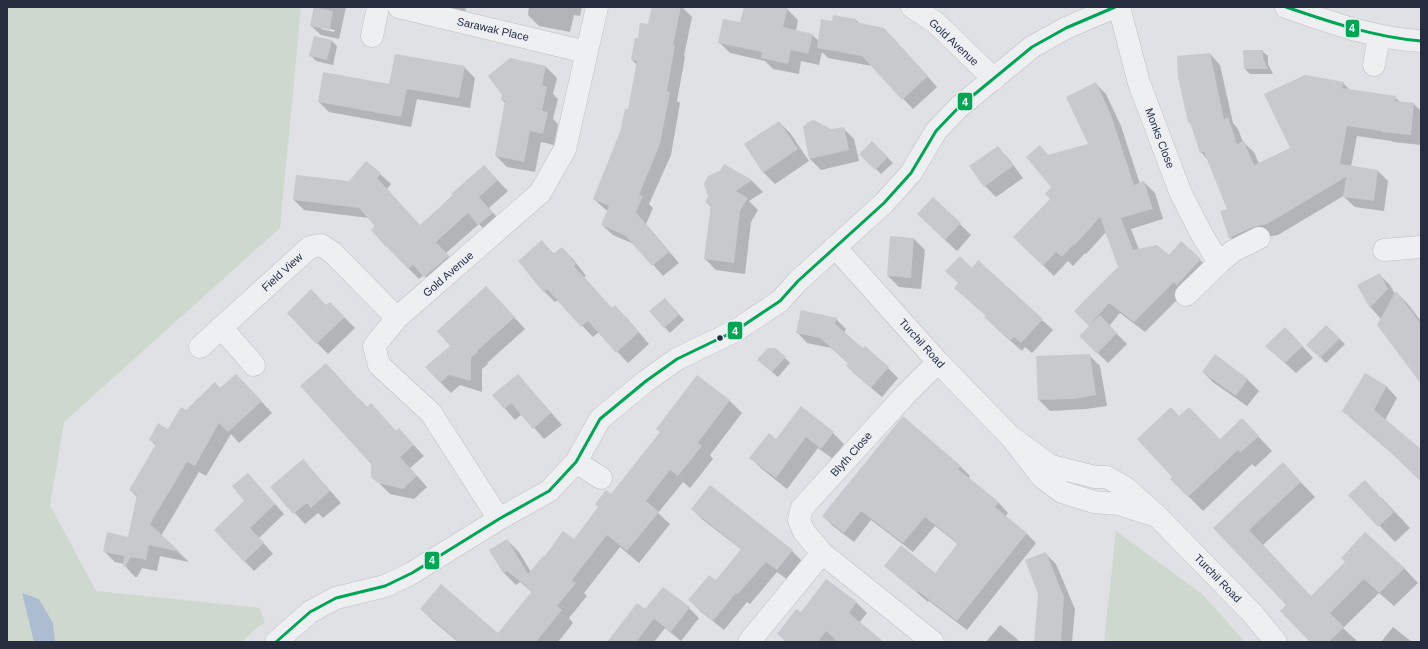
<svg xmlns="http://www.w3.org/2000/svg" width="1428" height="649" viewBox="0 0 1428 649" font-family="Arial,sans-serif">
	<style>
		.green { fill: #ced8cf }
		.water { fill: #acbcd1 }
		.shadow { fill: #0003; fill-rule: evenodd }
		.building { fill: #c7c9cd }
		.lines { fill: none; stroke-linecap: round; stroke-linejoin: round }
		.minor-casing { stroke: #bdbfc3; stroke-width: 23 }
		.minor { stroke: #eeeff1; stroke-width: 22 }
		.bus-1-casing { stroke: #eceff5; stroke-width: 6 }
		.bus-1 { stroke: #00a651; stroke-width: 3 }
		.bus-dot { fill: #262d3e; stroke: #eceff5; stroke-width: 1.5 }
		.labels { text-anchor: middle; stroke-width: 3; stroke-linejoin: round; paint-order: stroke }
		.street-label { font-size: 11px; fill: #262d3e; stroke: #eceff5 }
		.line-badge { stroke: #eceff5; stroke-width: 1.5 }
		.badge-label { font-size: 11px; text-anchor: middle; font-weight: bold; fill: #fff }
	</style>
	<rect width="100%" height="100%" fill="#dfe1e5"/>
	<path class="green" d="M 7,7 L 301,7 L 280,228 L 64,422 L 50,505 L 96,591 L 260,608 L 265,623 L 259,626 L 242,642 L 7,642 Z
		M 1116,531 L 1202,594 L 1245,642 L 1104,642 Z"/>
	<path class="water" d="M 22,593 L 39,599 L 53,623 L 55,642 L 34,642 Z"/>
	<path class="shadow" d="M 314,7 L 346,7 L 339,39 L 321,35 L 311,26 ZM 321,27 L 335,30 L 334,32 L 321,29 Z
		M 438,7 L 466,7 L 465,13 Z
		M 529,7 L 582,7 L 580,16 L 574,15 L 570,32 L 539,26 L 528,15 Z
		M 653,7 L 682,7 L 692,17 L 684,56 L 685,57 L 677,101 L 680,103 L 671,155 L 649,204 L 653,208 L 646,224 L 679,263 L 663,276 L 636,245 L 613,235 L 602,225 L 608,211 L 605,209 L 594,199 L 629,110 L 637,65 L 632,60 L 639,40 L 649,26 Z
		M 745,7 L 780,7 L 787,9 L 798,20 L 796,31 L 812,35 L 819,41 L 833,22 L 856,20 L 860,24 L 894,39 L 937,87 L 913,109 L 872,66 L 828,58 L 822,52 L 819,65 L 801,61 L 799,74 L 773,69 L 765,61 L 730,53 L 719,42 L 741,24 Z
		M 332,41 L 337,46 L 333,65 L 316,61 L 311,56 Z
		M 1262,51 L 1268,56 L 1268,64 L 1273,74 L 1250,74 L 1245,69 Z
		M 1210,54 L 1220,65 L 1233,123 L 1238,129 L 1243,142 L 1254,152 L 1259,164 L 1291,148 L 1343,83 L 1350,90 L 1395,97 L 1401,103 L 1414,104 L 1421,111 L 1421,145 L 1393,142 L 1391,141 L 1357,136 L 1351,167 L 1378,171 L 1388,181 L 1384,211 L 1355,207 L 1344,197 L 1345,195 L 1278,235 L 1264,237 L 1241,248 L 1230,237 L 1228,209 L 1208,160 L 1201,152 L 1192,125 L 1189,122 Z
		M 464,67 L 475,78 L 470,108 L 417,99 L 411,127 L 329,112 L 319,102 Z
		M 546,67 L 557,78 L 553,94 L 558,99 L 553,119 L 558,124 L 554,145 L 541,142 L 535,172 L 507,167 L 496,156 L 506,104 L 502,100 L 503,95 Z
		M 1095,83 L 1106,94 L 1121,126 L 1140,184 L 1144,182 L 1155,193 L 1163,219 L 1131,229 L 1139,250 L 1169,257 L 1200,260 L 1211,270 L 1185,292 L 1145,332 L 1120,313 L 1109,326 L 1127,344 L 1108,363 L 1080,336 L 1090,326 L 1075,311 L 1119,267 L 1106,232 L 1086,254 L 1085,253 L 1073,266 L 1068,261 L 1054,276 L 1014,237 L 1051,199 L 1053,187 L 1040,147 L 1049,156 L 1090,144 Z
		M 779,122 L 790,133 L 809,161 L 775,184 L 764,173 L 745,145 Z
		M 804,127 L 831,130 L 843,128 L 854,139 L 859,161 L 821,170 L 810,159 Z
		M 872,142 L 893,163 L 881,174 L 861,154 Z
		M 997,147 L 1008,158 L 1023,178 L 996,197 L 985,186 Z
		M 484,166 L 508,191 L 489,208 L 503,224 L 490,235 L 479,224 L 446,253 L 459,267 L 436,287 L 424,275 L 419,279 L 409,269 L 398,257 L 369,218 L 304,210 L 294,200 L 380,174 L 391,184 L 387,189 L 420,226 Z
		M 724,166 L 752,181 L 763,192 L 749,201 L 758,210 L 751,222 L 745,274 L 716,270 L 705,259 L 711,207 L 706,202 Z
		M 933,198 L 971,235 L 957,251 L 929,225 Z
		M 914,239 L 925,250 L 921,289 L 899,287 L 888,276 Z
		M 542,242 L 555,255 L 562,248 L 573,259 L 586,276 L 584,277 L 612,309 L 626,317 L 649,344 L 628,363 L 599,332 L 593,337 L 558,300 L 555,302 L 544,291 Z
		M 978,262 L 1053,330 L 1032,353 L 1025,347 L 1022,351 L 996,328 L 987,316 L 972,269 Z
		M 1379,274 L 1390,285 L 1395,294 L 1397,293 L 1407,303 L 1421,321 L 1421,378 L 1381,319 L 1371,308 L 1358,286 Z
		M 497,299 L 525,329 L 487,363 L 488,364 L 482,369 L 482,392 L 460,385 L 451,393 L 440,382 L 451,346 Z
		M 330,303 L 355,328 L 328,354 L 317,343 L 327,306 Z
		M 670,304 L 684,320 L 670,333 L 650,311 Z
		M 836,319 L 846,329 L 844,334 L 888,368 L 898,378 L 882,397 L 857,376 L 847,366 L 849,364 L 831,348 L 807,343 L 797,332 Z
		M 1326,326 L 1345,344 L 1326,363 L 1308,345 Z
		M 1296,339 L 1313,358 L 1296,373 L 1266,346 Z
		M 1089,355 L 1100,366 L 1107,406 L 1086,409 L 1050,411 L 1039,400 Z
		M 1215,355 L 1248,380 L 1259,391 L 1247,406 L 1214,383 L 1203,372 Z
		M 785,358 L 790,363 L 778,377 L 764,365 Z
		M 1365,374 L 1387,387 L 1397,398 L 1385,420 L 1420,450 L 1421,449 L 1421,481 L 1395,456 L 1354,421 L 1344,411 Z
		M 518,375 L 562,425 L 544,439 L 522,414 L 515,420 L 494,396 Z
		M 698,377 L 730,401 L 742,413 L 710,455 L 713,459 L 690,488 L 683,482 L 658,513 L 670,524 L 639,563 L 620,547 L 584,593 L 587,596 L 569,618 L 573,623 L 558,642 L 458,642 L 433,621 L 421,609 L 498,635 L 532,592 L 520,582 L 516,585 L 504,573 L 491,550 L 507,540 L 519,552 L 531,572 L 544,558 L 574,541 L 661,433 Z
		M 247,386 L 272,413 L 239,443 L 231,434 L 206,476 L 199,472 L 161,536 L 189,562 L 160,556 L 157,571 L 142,568 L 137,577 L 135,577 L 124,565 L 124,564 L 115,562 L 104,551 L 129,538 L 137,497 L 130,490 L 156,446 L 150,439 L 168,430 L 186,411 L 221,389 Z
		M 359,399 L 368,408 L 382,416 L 397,432 L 410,441 L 424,456 L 410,468 L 427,487 L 414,499 L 390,494 L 372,476 L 372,463 Z
		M 833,433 L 844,444 L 833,459 L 818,448 L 787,489 L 762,469 L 751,458 L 776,440 Z
		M 1256,434 L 1272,451 L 1255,467 L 1252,464 L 1203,511 L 1171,479 L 1220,440 Z
		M 303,460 L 341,503 L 323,518 L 318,513 L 305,524 L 271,487 Z
		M 1283,464 L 1315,497 L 1263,545 L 1311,597 L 1347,562 L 1404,568 L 1418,583 L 1394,606 L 1379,593 L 1343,628 L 1358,642 L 1311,642 L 1288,605 L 1215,528 Z
		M 960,466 L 970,476 L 968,479 L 999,503 L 1008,513 L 1005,517 L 1026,533 L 1036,543 L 967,630 L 929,601 L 928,602 L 886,566 L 935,575 L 958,544 L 935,526 L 913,552 L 871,520 L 854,542 L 833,526 L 823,516 Z
		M 257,484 L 284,514 L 259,538 L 273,554 L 254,571 L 215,530 L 246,501 Z
		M 711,486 L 792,551 L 803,562 L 788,580 L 777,572 L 750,604 L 747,602 L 724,630 L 700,611 L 690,600 L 716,581 L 742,550 L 703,520 L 692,509 Z
		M 1350,495 L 1381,497 L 1410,528 L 1395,542 Z
		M 1045,553 L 1056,564 L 1075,609 L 1072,642 L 1036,642 Z
		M 826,580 L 857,603 L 867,613 L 859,623 L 882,642 L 786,642 L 779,634 L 801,614 Z
		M 689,608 L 699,618 L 681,641 L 665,628 L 654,642 L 608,642 L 645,611 Z
		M 1000,625 L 1016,638 L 1020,642 L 986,642 Z
		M 1393,627 L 1412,642 L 1381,642 Z"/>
	<path class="building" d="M 314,7 L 333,11 L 330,30 L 310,26 Z
		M 652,7 L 681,7 L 673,45 L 675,45 L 667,91 L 670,92 L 660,144 L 639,195 L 643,196 L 636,212 L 669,252 L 652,266 L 626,236 L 601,225 L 609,206 L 593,199 L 620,132 L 625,109 L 628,109 L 637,61 L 631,60 L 635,38 L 638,38 L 640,23 L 648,24 Z
		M 744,7 L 788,7 L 783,27 L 813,34 L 808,54 L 791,50 L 788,64 L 761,58 L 762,52 L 718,43 L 723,19 L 740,22 Z
		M 833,15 L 856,19 L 856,22 L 884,28 L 928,76 L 902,100 L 862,56 L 817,48 L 821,19 L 832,21 Z
		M 314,36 L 332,40 L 327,60 L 309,56 Z
		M 1243,50 L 1263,50 L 1263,58 L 1268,69 L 1244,69 Z
		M 1210,53 L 1224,119 L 1228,117 L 1237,144 L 1244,141 L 1254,165 L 1290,148 L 1264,94 L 1305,75 L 1344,82 L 1342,88 L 1396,96 L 1395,101 L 1414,103 L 1411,135 L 1381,132 L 1381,131 L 1347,126 L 1340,164 L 1378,170 L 1374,201 L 1343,197 L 1346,177 L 1267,224 L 1253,227 L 1229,238 L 1220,211 L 1227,209 L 1204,152 L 1200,153 L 1190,122 L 1188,122 L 1178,77 L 1177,56 Z
		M 395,54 L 465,66 L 459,98 L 407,89 L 401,117 L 318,102 L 323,72 L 389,84 Z
		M 510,58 L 546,66 L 542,85 L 547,87 L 542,111 L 548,112 L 543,134 L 530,131 L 524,162 L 495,156 L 505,101 L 501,100 L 502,95 L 488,76 Z
		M 1096,82 L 1111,115 L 1134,185 L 1144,181 L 1153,209 L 1121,218 L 1133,250 L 1157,245 L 1169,255 L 1181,241 L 1201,259 L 1177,285 L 1174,282 L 1134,322 L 1109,303 L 1089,326 L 1100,315 L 1117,333 L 1097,354 L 1079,336 L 1089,326 L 1074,311 L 1118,267 L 1100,217 L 1075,245 L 1074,244 L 1062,257 L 1056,252 L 1043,266 L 1013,237 L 1050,199 L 1045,194 L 1051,187 L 1026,157 L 1040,145 L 1048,155 L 1088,144 L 1066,97 Z
		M 814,120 L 831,129 L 844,127 L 849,150 L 809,159 L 803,127 L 808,122 Z
		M 779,121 L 798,149 L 763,173 L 744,144 Z
		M 872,141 L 888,157 L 875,170 L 859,154 Z
		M 998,146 L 1013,166 L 984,187 L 969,166 Z
		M 366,161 L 381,173 L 377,178 L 420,225 L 453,196 L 451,194 L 484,165 L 498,180 L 479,197 L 493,213 L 478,225 L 468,213 L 436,242 L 449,256 L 424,277 L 413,265 L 408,269 L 387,247 L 386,247 L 371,230 L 375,226 L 359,208 L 293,200 L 296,175 L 349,181 Z
		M 724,164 L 752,180 L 736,191 L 748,198 L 740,211 L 734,263 L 704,259 L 711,205 L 705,202 L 708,196 L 704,184 L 708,176 L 720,171 Z
		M 933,197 L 961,223 L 945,240 L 917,214 Z
		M 890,236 L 914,238 L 911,278 L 887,276 Z
		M 542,240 L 553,254 L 562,247 L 576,264 L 574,266 L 612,308 L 615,305 L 639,332 L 616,353 L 588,321 L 581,327 L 547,289 L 543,292 L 518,261 Z
		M 960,256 L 972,268 L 978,260 L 1043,319 L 1021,343 L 1014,337 L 1010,341 L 984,317 L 986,316 L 954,288 L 958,283 L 945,271 Z
		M 1380,273 L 1388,289 L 1370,308 L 1357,285 Z
		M 486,286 L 515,317 L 477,351 L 478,352 L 471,358 L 471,381 L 449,375 L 440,383 L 425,367 L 450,346 L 437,331 Z
		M 311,289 L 326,305 L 330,302 L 345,317 L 316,344 L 287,313 Z
		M 1396,291 L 1421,324 L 1421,384 L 1377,325 Z
		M 665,298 L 679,315 L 664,328 L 649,311 Z
		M 801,310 L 837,318 L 835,324 L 863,348 L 865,346 L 889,367 L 871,388 L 846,366 L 848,363 L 820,338 L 796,333 Z
		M 1326,325 L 1340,338 L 1320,358 L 1306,345 Z
		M 1285,327 L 1303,346 L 1285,363 L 1265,346 Z
		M 768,348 L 775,348 L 786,357 L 772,372 L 757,360 Z
		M 1090,354 L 1096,395 L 1074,399 L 1038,400 L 1036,356 Z
		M 1215,354 L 1248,379 L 1236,396 L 1202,372 Z
		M 326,363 L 358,398 L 359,398 L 367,407 L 371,403 L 396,431 L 399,428 L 414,445 L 400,457 L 417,476 L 403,489 L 378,483 L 371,477 L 371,464 L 300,386 Z
		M 1365,373 L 1387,386 L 1374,410 L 1421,449 L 1421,482 L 1383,445 L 1342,411 Z
		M 236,374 L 262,401 L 228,432 L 219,423 L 195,466 L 187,462 L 150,524 L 180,552 L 149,545 L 146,560 L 131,557 L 125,567 L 123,566 L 124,556 L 103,552 L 107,532 L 128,537 L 137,495 L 129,490 L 156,444 L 149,440 L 158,423 L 168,429 L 181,407 L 186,410 L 215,382 L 220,388 Z
		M 518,374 L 551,413 L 533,429 L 511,403 L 504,409 L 492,395 Z
		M 697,375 L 730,400 L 698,443 L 702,446 L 678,476 L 670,470 L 646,501 L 659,512 L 627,551 L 607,535 L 572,580 L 576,583 L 557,606 L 562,610 L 536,642 L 459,642 L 420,609 L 441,584 L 498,633 L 532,591 L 507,571 L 503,573 L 489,550 L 507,539 L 528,574 L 543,556 L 544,557 L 563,531 L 574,539 L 598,507 L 595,504 L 606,490 L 611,494 L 660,432 L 656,429 Z
		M 801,406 L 834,432 L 821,449 L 806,437 L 776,478 L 749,458 L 769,433 L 776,439 Z
		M 1171,407 L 1179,416 L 1189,407 L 1220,439 L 1242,418 L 1259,436 L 1240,453 L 1238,450 L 1188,497 L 1170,479 L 1172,477 L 1137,439 Z
		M 903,416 L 961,466 L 958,469 L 999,502 L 995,507 L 1027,533 L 957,621 L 919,592 L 917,593 L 884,566 L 901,545 L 935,573 L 958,543 L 925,517 L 903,543 L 861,511 L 844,533 L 822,516 Z
		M 303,459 L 330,491 L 311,508 L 307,503 L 293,514 L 270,487 Z
		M 1283,462 L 1301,482 L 1249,530 L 1311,596 L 1345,562 L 1341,558 L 1365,532 L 1405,568 L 1379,593 L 1364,579 L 1330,613 L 1344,627 L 1329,642 L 1310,642 L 1280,611 L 1286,605 L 1213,528 Z
		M 248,473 L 275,504 L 250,528 L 264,543 L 244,562 L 214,530 L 244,501 L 232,486 Z
		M 1365,480 L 1394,512 L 1378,527 L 1348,495 Z
		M 710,485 L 793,550 L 777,570 L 766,562 L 738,594 L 736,593 L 713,621 L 688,600 L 709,575 L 716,580 L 741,549 L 691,509 Z
		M 1046,552 L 1064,597 L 1061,642 L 1034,642 L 1038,594 L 1025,560 Z
		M 826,579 L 857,602 L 849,613 L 884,642 L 838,642 L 826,631 L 818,642 L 787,642 L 777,634 L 796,609 L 801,612 Z
		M 663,587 L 690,607 L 671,632 L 654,619 L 636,642 L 607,642 L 637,603 L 645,609 Z"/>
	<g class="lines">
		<g class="minor-casing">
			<path id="minor" d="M 399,7 L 586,52
				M 912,7 L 936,23 L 994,79
				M 1119,7 L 1139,83 L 1181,194 L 1201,233 L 1219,263
				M 1286,7 C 1330,22 1374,39 1421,41
				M 372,36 L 378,7
				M 1374,65 L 1379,36
				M 835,247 L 938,362 L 1011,437 L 1042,477 L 1062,492 L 1094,502 L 1118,504 L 1157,516 L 1126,488 L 1107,477 L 1095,477 L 1051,466 L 1011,437
				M 1384,250 L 1421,247
				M 1186,295 L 1219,263 L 1233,251 L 1259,238
				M 221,327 L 254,365
				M 200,347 L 310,247 L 321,245 L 332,252 L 397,318
				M 576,462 L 601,478
				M 1157,516 L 1252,613 L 1276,642
				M 499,519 L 431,413 L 379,365 L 374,346 L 397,318 L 540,193 L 565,149 L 597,7
				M 276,642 L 310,612 L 336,598 L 385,586 L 412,573 L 499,519 L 549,491 L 576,462 L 600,419 L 646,381 L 677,359 L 735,331 L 780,301 L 798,281 L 884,203 L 911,173 L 936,131 L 959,107 L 1032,47 L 1066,28 L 1115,7
				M 749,642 L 822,553
				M 933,642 L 822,553 L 804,532 L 799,520 L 802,508 L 906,394 L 938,362"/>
		</g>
		<use href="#minor" class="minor"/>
		<g class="bus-1-casing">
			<path id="bus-1" d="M 1286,7 C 1330,22 1374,37 1421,41
				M 276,642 L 310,612 L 336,598 L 385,586 L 412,573 L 499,519 L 549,491 L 576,462 L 600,419 L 646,381 L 677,359 L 735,331 L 780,301 L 798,281 L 884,203 L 911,173 L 936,131 L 959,107 L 1032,47 L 1066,28 L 1115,7"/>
		</g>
		<use href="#bus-1" class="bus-1"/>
	</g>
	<circle class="bus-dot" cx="720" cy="338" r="3.5"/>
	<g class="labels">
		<g class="street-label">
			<text transform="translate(493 29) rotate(13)" y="4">Sarawak Place</text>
			<text transform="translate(954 42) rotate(43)" y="4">Gold Avenue</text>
			<text transform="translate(1160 138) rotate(69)" y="4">Monks Close</text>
			<text transform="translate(282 272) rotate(-42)" y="4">Field View</text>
			<text transform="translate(448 274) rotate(-41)" y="4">Gold Avenue</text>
			<text transform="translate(922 343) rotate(48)" y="4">Turchil Road</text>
			<text transform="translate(851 454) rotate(-48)" y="4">Blyth Close</text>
			<text transform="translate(1218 578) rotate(46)" y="4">Turchil Road</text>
		</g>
	</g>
	<g class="line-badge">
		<rect x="1345" y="19" width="15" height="19" rx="4" fill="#00a651"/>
		<rect x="957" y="92" width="16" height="19" rx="4" fill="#00a651"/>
		<rect x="727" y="321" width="16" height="19" rx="4" fill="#00a651"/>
		<rect x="424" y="551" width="16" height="19" rx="4" fill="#00a651"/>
	</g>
	<g class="badge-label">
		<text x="1352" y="32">4</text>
		<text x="965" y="106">4</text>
		<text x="735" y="335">4</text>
		<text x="432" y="564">4</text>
	</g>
	<rect width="1428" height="649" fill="none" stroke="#262d3e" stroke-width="16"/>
</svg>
